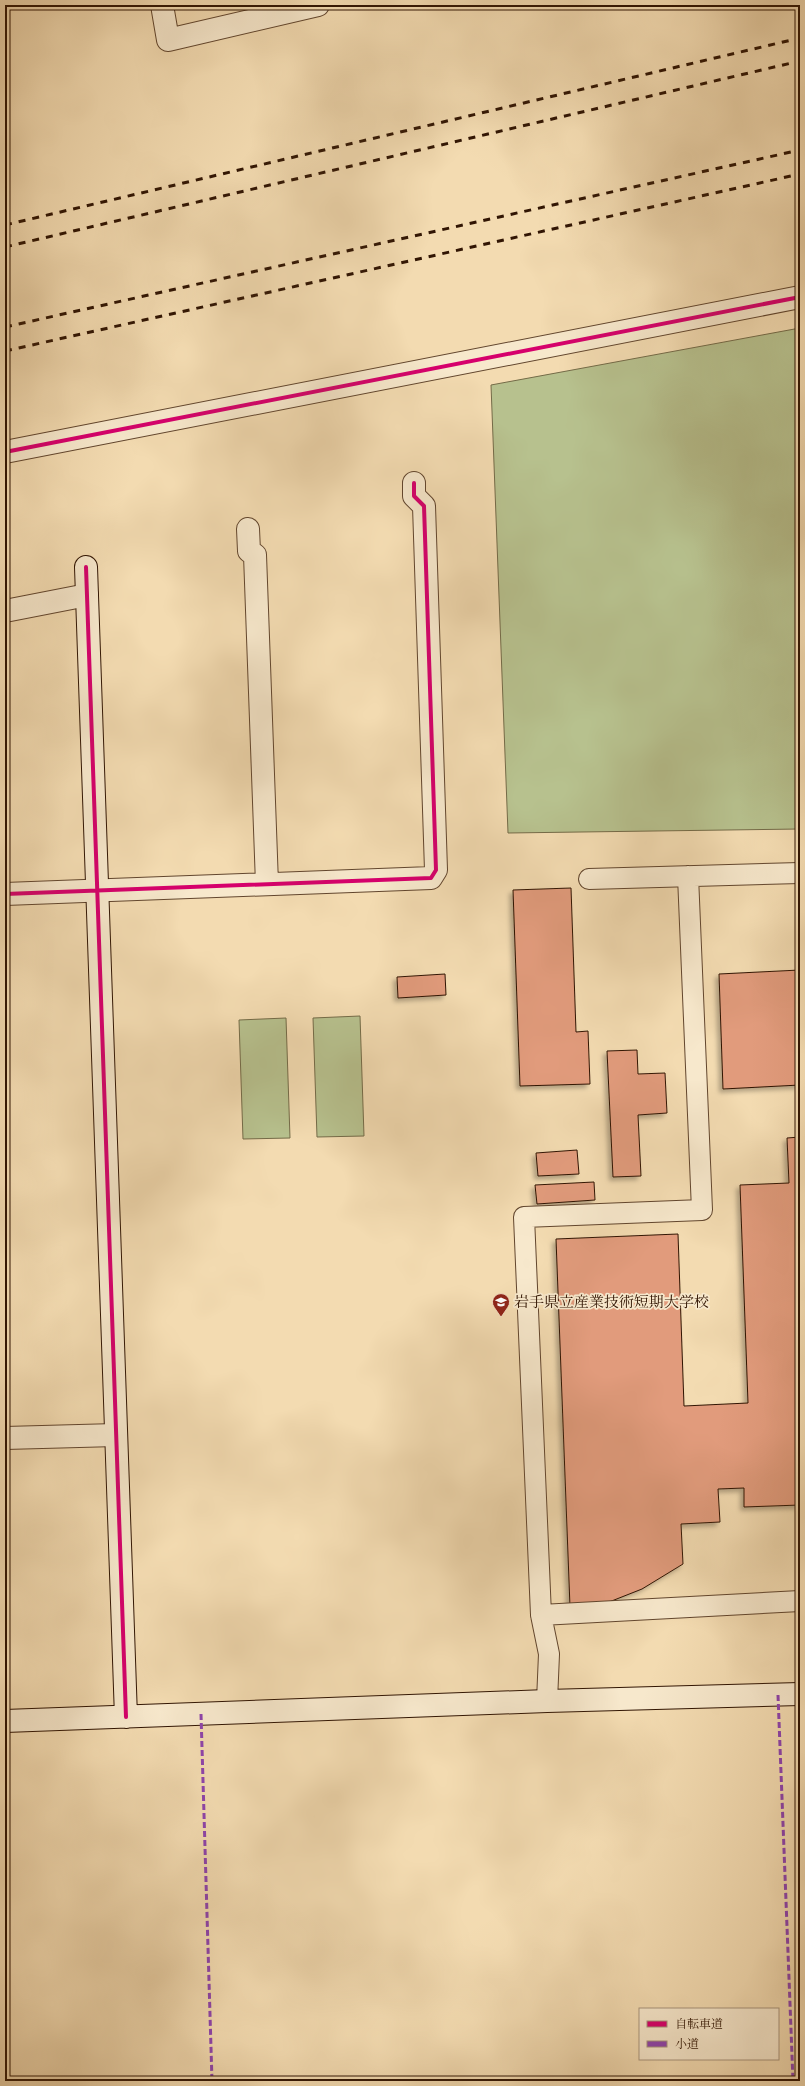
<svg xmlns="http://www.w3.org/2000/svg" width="805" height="2086" viewBox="0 0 805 2086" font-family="Vollkorn,'Noto Serif JP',serif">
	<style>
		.green { fill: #b7c18e; stroke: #746b48 }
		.building { fill: #e19b7b; stroke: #311503; filter: url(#shadow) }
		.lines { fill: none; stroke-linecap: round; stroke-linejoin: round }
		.lane-casing { stroke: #62462e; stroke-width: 22 }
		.street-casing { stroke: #62462e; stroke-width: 24 }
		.secondary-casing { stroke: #311503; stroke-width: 24 }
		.lane { stroke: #f7e8cc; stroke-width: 20 }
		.street { stroke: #f7e8cc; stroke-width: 22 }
		.secondary { stroke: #f7e8cc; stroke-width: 22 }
		.rail { stroke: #311503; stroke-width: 3; stroke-dasharray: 7 7; stroke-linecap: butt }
		.quiet { stroke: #8e44ad; stroke-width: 3; stroke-dasharray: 6 3; stroke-linecap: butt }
		.cycleway-casing { stroke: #f7e8cc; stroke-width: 6 }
		.cycleway { stroke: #d6006c; stroke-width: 4 }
		.labels { text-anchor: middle; stroke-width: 3.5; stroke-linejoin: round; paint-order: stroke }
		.poi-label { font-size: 15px; fill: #311503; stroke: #f7e8cc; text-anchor: start }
	</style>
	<defs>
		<filter id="shadow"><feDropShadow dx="-3.5" dy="3.5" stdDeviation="2" flood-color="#0004"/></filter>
	</defs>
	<rect width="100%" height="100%" fill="#f3dbb1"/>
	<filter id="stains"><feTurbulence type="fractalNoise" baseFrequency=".005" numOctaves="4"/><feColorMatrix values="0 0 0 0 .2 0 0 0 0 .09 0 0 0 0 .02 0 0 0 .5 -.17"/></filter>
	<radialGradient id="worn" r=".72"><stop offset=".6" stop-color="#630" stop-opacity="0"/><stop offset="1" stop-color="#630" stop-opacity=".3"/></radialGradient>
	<path class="green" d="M 800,328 L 800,829 L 508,833 L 491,385 Z
		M 360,1016 L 364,1136 L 317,1137 L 313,1018 Z
		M 286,1018 L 290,1138 L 243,1139 L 239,1020 Z"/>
	<path class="building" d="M 571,888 L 576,1032 L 588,1031 L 590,1084 L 520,1086 L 513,890 Z
		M 800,970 L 800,1085 L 723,1089 L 719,974 Z
		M 445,974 L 446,995 L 398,998 L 397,977 Z
		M 637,1050 L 638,1074 L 665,1073 L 667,1113 L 638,1115 L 641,1176 L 613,1177 L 607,1051 Z
		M 800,1137 L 800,1505 L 744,1507 L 744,1488 L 718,1489 L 720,1522 L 681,1524 L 683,1564 L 642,1589 L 604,1604 L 570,1607 L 556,1239 L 678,1234 L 684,1406 L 748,1403 L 740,1185 L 789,1183 L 787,1138 Z
		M 577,1150 L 579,1174 L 538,1176 L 536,1153 Z
		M 594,1182 L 595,1200 L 537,1204 L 535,1185 Z"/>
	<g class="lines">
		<g class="lane-casing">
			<path id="lane" d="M 589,879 L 800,873
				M 541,1615 L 800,1601
				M 547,1701 L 549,1654 L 541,1615 L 524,1217 L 702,1210 L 688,876"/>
		</g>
		<g class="street-casing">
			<path id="street" d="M 162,5 L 168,40 L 318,5
				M 5,452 L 800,297
				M 248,529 L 249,551 L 255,555 L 267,884
				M 5,611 L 87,595
				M 5,894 L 431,878 L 436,870 L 424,506 L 414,496 L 414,483
				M 5,1438 L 116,1435"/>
		</g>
		<g class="secondary-casing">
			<path id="secondary" d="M 86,567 L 126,1717
				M 5,1721 L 547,1701 L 800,1694"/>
		</g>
		<use href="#lane" class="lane"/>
		<use href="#street" class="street"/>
		<use href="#secondary" class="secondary"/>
		<path class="rail" d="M 5,225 L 800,38
			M 5,247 L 800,61
			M 5,327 L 800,150
			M 5,351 L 800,174"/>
		<path class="quiet" d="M 778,1695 L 793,2081
			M 201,1714 L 212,2081"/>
		<g class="cycleway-casing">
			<path id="cycleway" d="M 5,452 L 800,297
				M 86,567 L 126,1717
				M 5,894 L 431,878 L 436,870 L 424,506 L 414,496 L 414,483"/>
		</g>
		<use href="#cycleway" class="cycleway"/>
	</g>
	<defs>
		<g id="university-pin" transform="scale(0.9)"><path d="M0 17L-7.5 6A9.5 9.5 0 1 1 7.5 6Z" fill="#8f2418" stroke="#f7e8cc"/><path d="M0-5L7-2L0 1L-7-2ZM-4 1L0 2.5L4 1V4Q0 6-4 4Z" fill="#fff"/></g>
	</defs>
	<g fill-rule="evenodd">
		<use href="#university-pin" x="501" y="1302"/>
	</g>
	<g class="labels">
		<g class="poi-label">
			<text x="514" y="1307">岩手県立産業技術短期大学校</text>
		</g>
	</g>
	<rect width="805" height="2086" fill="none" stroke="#f3dbb1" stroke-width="20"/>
	<rect x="6" y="6" width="793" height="2074" fill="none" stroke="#311503" stroke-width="2"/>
	<rect x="10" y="10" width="785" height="2066" fill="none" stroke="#311503"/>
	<rect x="639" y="2008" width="140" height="52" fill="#f7e8cc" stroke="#a8947c"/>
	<rect x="647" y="2021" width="20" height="6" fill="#d6006c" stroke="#a8947c"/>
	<text x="675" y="2028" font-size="12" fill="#311503">自転車道</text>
	<rect x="647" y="2041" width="20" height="6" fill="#8e44ad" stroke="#a8947c"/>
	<text x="675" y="2048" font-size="12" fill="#311503">小道</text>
	<rect width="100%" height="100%" filter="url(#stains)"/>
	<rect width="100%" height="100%" fill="url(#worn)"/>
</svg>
